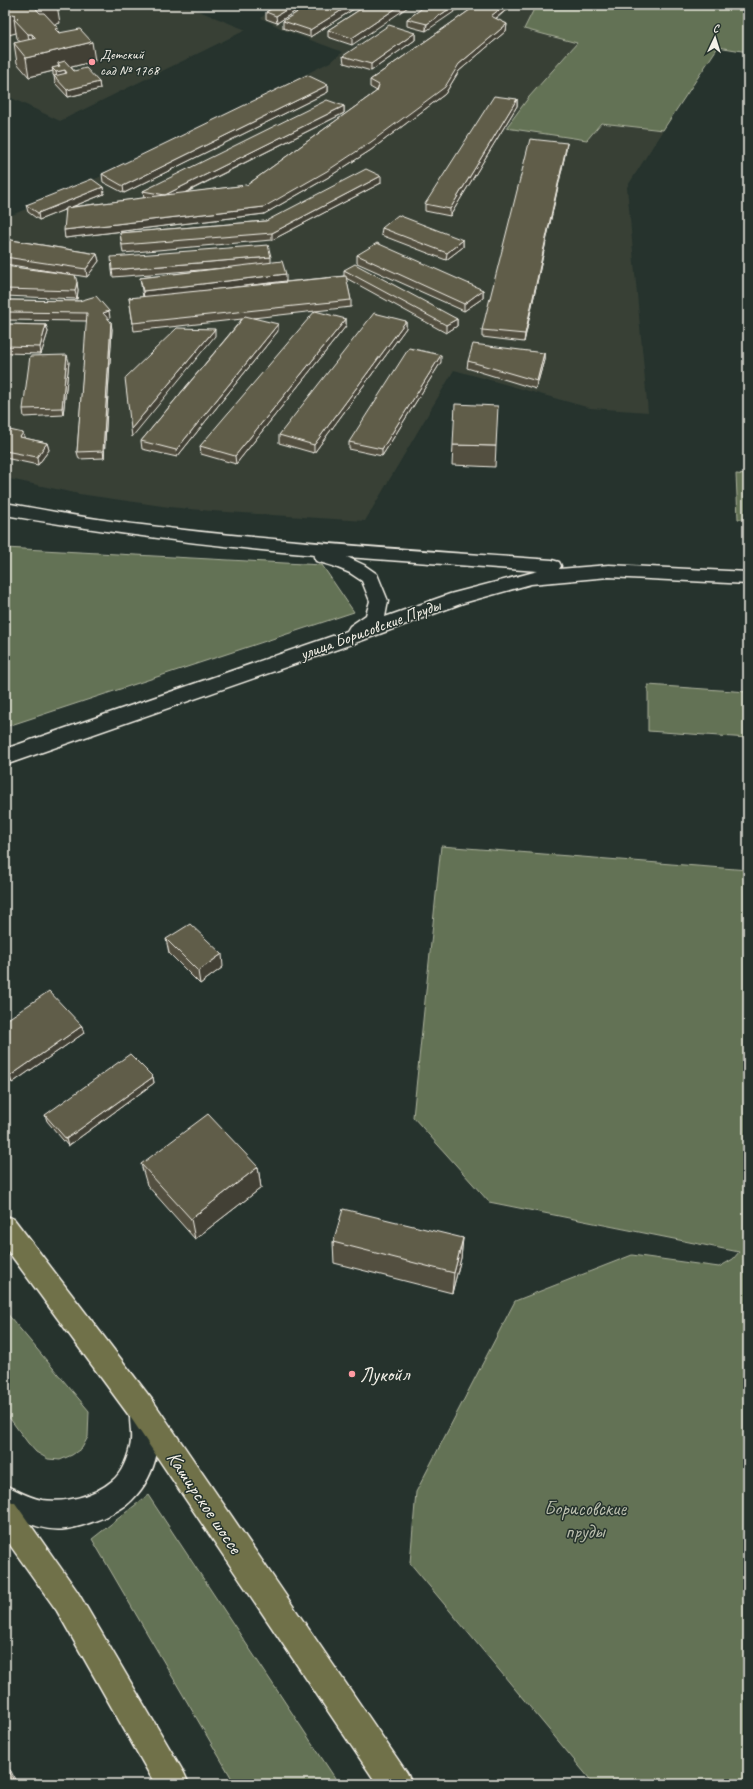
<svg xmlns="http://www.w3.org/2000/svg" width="753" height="1789" viewBox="0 0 753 1789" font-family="Caveat,sans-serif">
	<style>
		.built { fill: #374036 }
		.green { fill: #647254; stroke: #acb29e }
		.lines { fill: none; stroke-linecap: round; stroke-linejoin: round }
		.minor-casing { stroke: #f4f1e8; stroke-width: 3 }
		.secondary-casing { stroke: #f4f1e8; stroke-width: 3 }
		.primary-casing { stroke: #f4f1e8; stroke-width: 3 }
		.minor { fill: #26332d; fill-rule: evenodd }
		.secondary { fill: #26332d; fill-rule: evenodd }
		.primary { fill: #6f714a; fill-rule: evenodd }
		.wall { fill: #535040; stroke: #f4f1e8 }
		.shaded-wall { fill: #434134; stroke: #f4f1e8 }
		.building { fill: #605d4a; stroke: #f4f1e8 }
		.poi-dot { fill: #ff9aa2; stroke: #26332d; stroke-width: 1.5 }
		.labels { text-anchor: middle; stroke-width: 3; stroke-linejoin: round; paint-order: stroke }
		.far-poi-label { font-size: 14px; fill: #f4f1e8; stroke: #26332d; text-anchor: start }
		.street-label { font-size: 17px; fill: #f4f1e8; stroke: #26332d }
		.near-poi-label { font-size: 20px; fill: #f4f1e8; stroke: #26332d; text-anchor: start }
		.near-street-label { font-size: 20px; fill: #f4f1e8; stroke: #26332d }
		.near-park-label { font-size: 20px; fill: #babead; stroke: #26332d }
	</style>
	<rect width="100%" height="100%" fill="#26332d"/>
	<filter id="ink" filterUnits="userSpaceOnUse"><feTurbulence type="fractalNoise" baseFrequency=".025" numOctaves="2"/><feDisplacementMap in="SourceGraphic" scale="8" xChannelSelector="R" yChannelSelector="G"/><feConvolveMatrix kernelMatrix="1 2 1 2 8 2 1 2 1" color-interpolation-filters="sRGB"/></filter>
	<g filter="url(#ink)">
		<path class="built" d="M 20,5 L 184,5 L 246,30 L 60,121 L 5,95 L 5,11 Z
			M 276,5 L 536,5 L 524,29 L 577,43 L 601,123 L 663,130 L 627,187 L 648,412 L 590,408 L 454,370 L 365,521 L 212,511 L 169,507 L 79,494 L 5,478 L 5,218 L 111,172 L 330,62 L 343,52 L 286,31 L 261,18 Z"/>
		<path class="green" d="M 536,5 L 748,5 L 748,52 L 718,47 L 663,130 L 601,123 L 587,140 L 506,128 L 529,97 L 577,43 L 524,29 Z
			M 736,474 L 748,475 L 748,519 L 738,519 Z
			M 5,548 L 322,565 L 354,612 L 5,727 Z
			M 648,685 L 748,692 L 748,738 L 648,731 Z
			M 441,846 L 748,870 L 748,1784 L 594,1784 L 410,1563 L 416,1492 L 515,1301 L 576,1277 L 578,1275 L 581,1275 L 632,1255 L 719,1267 L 733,1259 L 739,1252 L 489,1202 L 413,1117 Z
			M 5,1311 L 89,1411 L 88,1437 L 82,1448 L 72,1455 L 60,1460 L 48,1459 L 36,1452 L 28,1443 L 5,1412 Z
			M 148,1495 L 339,1784 L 235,1784 L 92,1539 Z"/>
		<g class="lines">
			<g class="minor-casing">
				<path id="minor" d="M 143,1397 L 153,1401 C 166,1433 157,1476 132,1500 C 120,1513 83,1527 66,1529 C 44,1532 25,1522 5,1513 L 5,1485 C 16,1490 30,1498 42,1500 C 65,1503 93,1497 112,1481 C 122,1473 127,1459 130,1447 C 134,1431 126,1418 133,1401 Z"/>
			</g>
			<g class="secondary-casing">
				<path id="secondary" d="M 5,503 C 51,511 96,520 142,525 C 278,542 415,550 552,560 L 559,562 L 561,566 L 559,569 L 609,565 L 748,572 L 748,584 L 609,577 L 531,584 L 463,603 L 355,643 L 5,765 L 5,749 L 347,631 L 350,626 L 366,615 L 370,601 L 362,581 L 350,573 L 333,566 L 316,561 L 314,557 L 315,555 C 211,546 108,533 5,515 ZM 347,557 L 538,571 L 450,594 L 385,617 L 388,601 L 377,574 L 364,565 Z"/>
			</g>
			<g class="primary-casing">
				<path id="primary" d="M 5,1215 L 14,1219 L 153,1401 L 407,1773 L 412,1784 L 377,1784 L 133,1421 L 5,1247 Z
					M 5,1499 L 15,1503 L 77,1591 L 184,1773 L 189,1784 L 155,1784 L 57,1611 L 5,1538 Z"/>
			</g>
			<use href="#minor" class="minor"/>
			<use href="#secondary" class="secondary"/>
			<use href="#primary" class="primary"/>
		</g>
		<path class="wall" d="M 5,5 L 60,23 L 54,24 L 59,33 L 95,61 L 71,67 L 74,71 L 99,82 L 100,89 L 68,97 L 55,83 L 54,76 L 53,75 L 53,71 L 29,77 L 17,63 L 14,43 L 20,42 L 17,38 L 16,33 Z
			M 277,5 L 305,5 L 277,23 L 266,19 L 266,12 Z
			M 309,5 L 360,5 L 310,37 L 283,28 L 283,21 Z
			M 367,5 L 352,45 L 328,37 L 328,30 Z
			M 427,5 L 426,31 L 407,26 L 407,19 Z
			M 477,5 L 512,5 L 496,19 L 507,24 L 506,31 L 459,71 L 445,94 L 371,150 L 327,178 L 264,214 L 65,238 L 66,209 L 39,220 L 28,212 L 26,205 L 103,187 L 104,194 L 72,207 L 144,198 L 143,191 L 344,106 L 344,113 L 185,193 L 247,185 L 377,91 L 370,87 L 370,80 Z
			M 415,33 L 415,40 L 371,71 L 344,63 L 343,56 Z
			M 328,85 L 328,92 L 124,193 L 103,182 L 102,174 Z
			M 517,99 L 517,106 L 450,216 L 425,211 L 425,204 Z
			M 567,143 L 566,150 L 524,342 L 482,337 L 482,330 Z
			M 381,183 L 272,240 L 123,253 L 120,233 L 266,221 Z
			M 382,228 L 463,240 L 463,247 L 446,260 L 381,235 Z
			M 5,239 L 97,254 L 99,261 L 87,277 L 75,275 L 78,290 L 77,299 L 5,296 L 5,266 L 74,275 L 5,264 Z
			M 357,255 L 483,290 L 483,298 L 464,311 L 357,263 Z
			M 271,257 L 271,263 L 286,281 L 236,287 L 344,276 L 344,270 L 457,319 L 457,326 L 446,333 L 346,278 L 351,300 L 351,307 L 253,318 L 278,331 L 177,457 L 142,449 L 141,441 L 242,319 L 134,331 L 129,298 L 143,297 L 140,278 L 225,268 L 113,277 L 112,270 Z
			M 5,300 L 79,301 L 110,318 L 108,319 L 112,329 L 104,458 L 79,459 L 77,452 L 87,321 L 5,320 Z
			M 346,319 L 346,326 L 236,464 L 201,454 L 200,446 Z
			M 406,321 L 406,328 L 314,453 L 279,443 L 279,435 Z
			M 5,324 L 46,325 L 48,332 L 41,354 L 5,353 Z
			M 544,353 L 544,360 L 536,389 L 467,368 L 468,361 Z
			M 69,362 L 63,415 L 24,417 L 23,409 Z
			M 441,362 L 382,456 L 349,449 L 349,442 Z
			M 5,429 L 24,438 L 47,443 L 49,450 L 38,465 L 5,458 Z
			M 453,445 L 496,446 L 495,467 L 452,465 Z
			M 166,939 L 223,967 L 200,984 L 169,953 Z
			M 5,1021 L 84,1033 L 12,1083 L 5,1075 Z
			M 153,1077 L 154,1083 L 68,1146 L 47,1121 L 45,1115 Z
			M 141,1164 L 258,1167 L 261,1188 L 195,1239 L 147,1185 Z
			M 463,1238 L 461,1258 L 452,1293 L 334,1263 L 333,1242 Z"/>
		<path class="shaded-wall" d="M 52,5 L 57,5 L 60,23 L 39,28 L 36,9 Z
			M 294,5 L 305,5 L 277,23 L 276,16 Z
			M 350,5 L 360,5 L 310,37 L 310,30 Z
			M 401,5 L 411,5 L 352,45 L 352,38 Z
			M 455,5 L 464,5 L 426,31 L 427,24 Z
			M 505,5 L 512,5 L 490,23 L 491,16 Z
			M 14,14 L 15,20 L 14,19 L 16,33 L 5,36 L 5,16 Z
			M 507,24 L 506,31 L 459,71 L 445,94 L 371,150 L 327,178 L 264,214 L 65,238 L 64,230 L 264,207 L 459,64 Z
			M 58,28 L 61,48 L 55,29 Z
			M 415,33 L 415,40 L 371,71 L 371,64 Z
			M 28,34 L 32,34 L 35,53 L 31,53 Z
			M 92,42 L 95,61 L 60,70 L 60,66 L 58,63 L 59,70 L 52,68 L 53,71 L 29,77 L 26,58 Z
			M 65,70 L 66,77 L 57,79 L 56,72 Z
			M 99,82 L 100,89 L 68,97 L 67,90 Z
			M 328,85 L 328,92 L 124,193 L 123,186 Z
			M 517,99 L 517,106 L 450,216 L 450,209 Z
			M 344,106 L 344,113 L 166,202 L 165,195 Z
			M 567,143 L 566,150 L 524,342 L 525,334 Z
			M 381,176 L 381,183 L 272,240 L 272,233 Z
			M 103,187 L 104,194 L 39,220 L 38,213 Z
			M 463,240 L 463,247 L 446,260 L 447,253 Z
			M 97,254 L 99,261 L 87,277 L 86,269 Z
			M 286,274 L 286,281 L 144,298 L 143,291 Z
			M 77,282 L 78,290 L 77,299 L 75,291 Z
			M 483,290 L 483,298 L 464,311 L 464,304 Z
			M 109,311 L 110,318 L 104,320 L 103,313 Z
			M 346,319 L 346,326 L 236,464 L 235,456 Z
			M 457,319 L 457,326 L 446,333 L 446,325 Z
			M 406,321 L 406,328 L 314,453 L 314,445 Z
			M 111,322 L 112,329 L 104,458 L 103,451 Z
			M 278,324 L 278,331 L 177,457 L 176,450 Z
			M 46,325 L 48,332 L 41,354 L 40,347 Z
			M 215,329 L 215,336 L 132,437 L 131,429 Z
			M 544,353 L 544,360 L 536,389 L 537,381 Z
			M 67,355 L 69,362 L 63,415 L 62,408 Z
			M 441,355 L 441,362 L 382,456 L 382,449 Z
			M 23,433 L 25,440 L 20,437 Z
			M 47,443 L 49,450 L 38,465 L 37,457 Z
			M 222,954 L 223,967 L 200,984 L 198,971 Z
			M 82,1026 L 84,1033 L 12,1083 L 10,1076 Z
			M 153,1077 L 154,1083 L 68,1146 L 66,1139 Z
			M 258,1167 L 261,1188 L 195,1239 L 191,1219 Z
			M 463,1238 L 461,1258 L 452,1293 L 454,1273 Z
			M 8,1768 L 11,1771 L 17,1784 L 15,1784 Z"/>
		<path class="building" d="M 5,5 L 52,5 L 36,9 L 40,13 L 44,13 L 58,28 L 55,29 L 59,33 L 80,29 L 92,42 L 26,58 L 14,43 L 36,38 L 32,34 L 28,34 L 14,19 L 18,18 L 14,14 L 5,16 Z
			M 277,5 L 294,5 L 276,16 L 266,12 Z
			M 309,5 L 350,5 L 310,30 L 283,21 Z
			M 367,5 L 401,5 L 352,38 L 328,30 Z
			M 427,5 L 455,5 L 427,24 L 407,19 Z
			M 477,5 L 505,5 L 491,16 L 507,24 L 459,64 L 445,87 L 371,142 L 327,171 L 264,207 L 64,230 L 66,208 L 165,195 L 143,191 L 327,100 L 344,106 L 165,195 L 247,185 L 377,91 L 379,85 L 370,80 Z
			M 389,25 L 415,33 L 371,64 L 343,56 Z
			M 65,61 L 74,71 L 86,68 L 99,82 L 67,90 L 54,76 L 67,73 L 65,70 L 56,72 L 52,68 L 60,66 L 58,63 Z
			M 307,75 L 328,85 L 123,186 L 102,174 Z
			M 494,96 L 517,99 L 450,209 L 425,204 Z
			M 530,139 L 567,143 L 525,334 L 482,330 Z
			M 366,169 L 381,176 L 272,233 L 122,245 L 120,233 L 266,221 Z
			M 92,179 L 103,187 L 38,213 L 26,205 Z
			M 398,215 L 463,240 L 447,253 L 382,228 Z
			M 5,239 L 97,254 L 86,269 L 5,257 Z
			M 377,243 L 483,290 L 464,304 L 357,255 Z
			M 268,245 L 271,257 L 112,270 L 111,257 Z
			M 282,261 L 286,274 L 143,291 L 140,278 Z
			M 355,264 L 457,319 L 446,325 L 344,270 Z
			M 5,266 L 75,275 L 77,282 L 75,291 L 5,289 Z
			M 346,276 L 351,300 L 133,323 L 129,298 Z
			M 96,296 L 109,311 L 103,313 L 111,322 L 103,451 L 77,452 L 87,313 L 5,312 L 5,300 L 79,301 Z
			M 315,311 L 346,319 L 235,456 L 200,446 Z
			M 374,313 L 406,321 L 314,445 L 279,435 Z
			M 245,316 L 278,324 L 176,450 L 141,441 Z
			M 5,324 L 46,325 L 40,347 L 5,346 Z
			M 177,328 L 215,329 L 131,429 L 125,378 Z
			M 473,344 L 544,353 L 537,381 L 468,361 Z
			M 409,348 L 441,355 L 382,449 L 349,442 Z
			M 67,355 L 62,408 L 23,409 L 30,356 Z
			M 455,404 L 498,406 L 496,446 L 453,445 Z
			M 5,429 L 23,433 L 20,437 L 47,443 L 37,457 L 5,451 Z
			M 190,924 L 222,954 L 198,971 L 166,939 Z
			M 49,991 L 82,1026 L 10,1076 L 5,1071 L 5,1021 Z
			M 130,1054 L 153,1077 L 66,1139 L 45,1115 Z
			M 208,1114 L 258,1167 L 191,1219 L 141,1164 Z
			M 343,1209 L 463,1238 L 454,1273 L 333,1242 Z
			M 8,1768 L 15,1784 L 5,1784 L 5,1771 Z"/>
	</g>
	<g class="poi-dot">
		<circle cx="92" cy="62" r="4"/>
		<circle cx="352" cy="1374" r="4"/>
	</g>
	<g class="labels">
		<g class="far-poi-label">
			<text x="100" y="59">Детский<tspan x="100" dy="16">сад № 1768</tspan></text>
		</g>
		<g class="street-label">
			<text transform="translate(370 629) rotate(-20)" y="6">улица Борисовские Пруды</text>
		</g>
		<g class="near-poi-label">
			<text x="360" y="1381">Лукойл</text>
		</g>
		<g class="near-street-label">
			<text transform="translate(205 1502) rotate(56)" y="7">Каширское шоссе</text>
		</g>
		<g class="near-park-label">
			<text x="585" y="1515">Борисовские<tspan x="585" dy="23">пруды</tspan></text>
		</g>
	</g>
	<rect width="753" height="1789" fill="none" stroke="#26332d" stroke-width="20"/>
	<rect x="10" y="10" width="733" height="1769" fill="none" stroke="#f4f1e8" stroke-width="1.5" filter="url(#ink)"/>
	<g transform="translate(715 38) rotate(4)" stroke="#26332d" stroke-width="3" paint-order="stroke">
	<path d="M0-3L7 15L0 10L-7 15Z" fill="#f4f1e8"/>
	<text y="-6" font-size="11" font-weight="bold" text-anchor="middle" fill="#f4f1e8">С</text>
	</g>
</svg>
